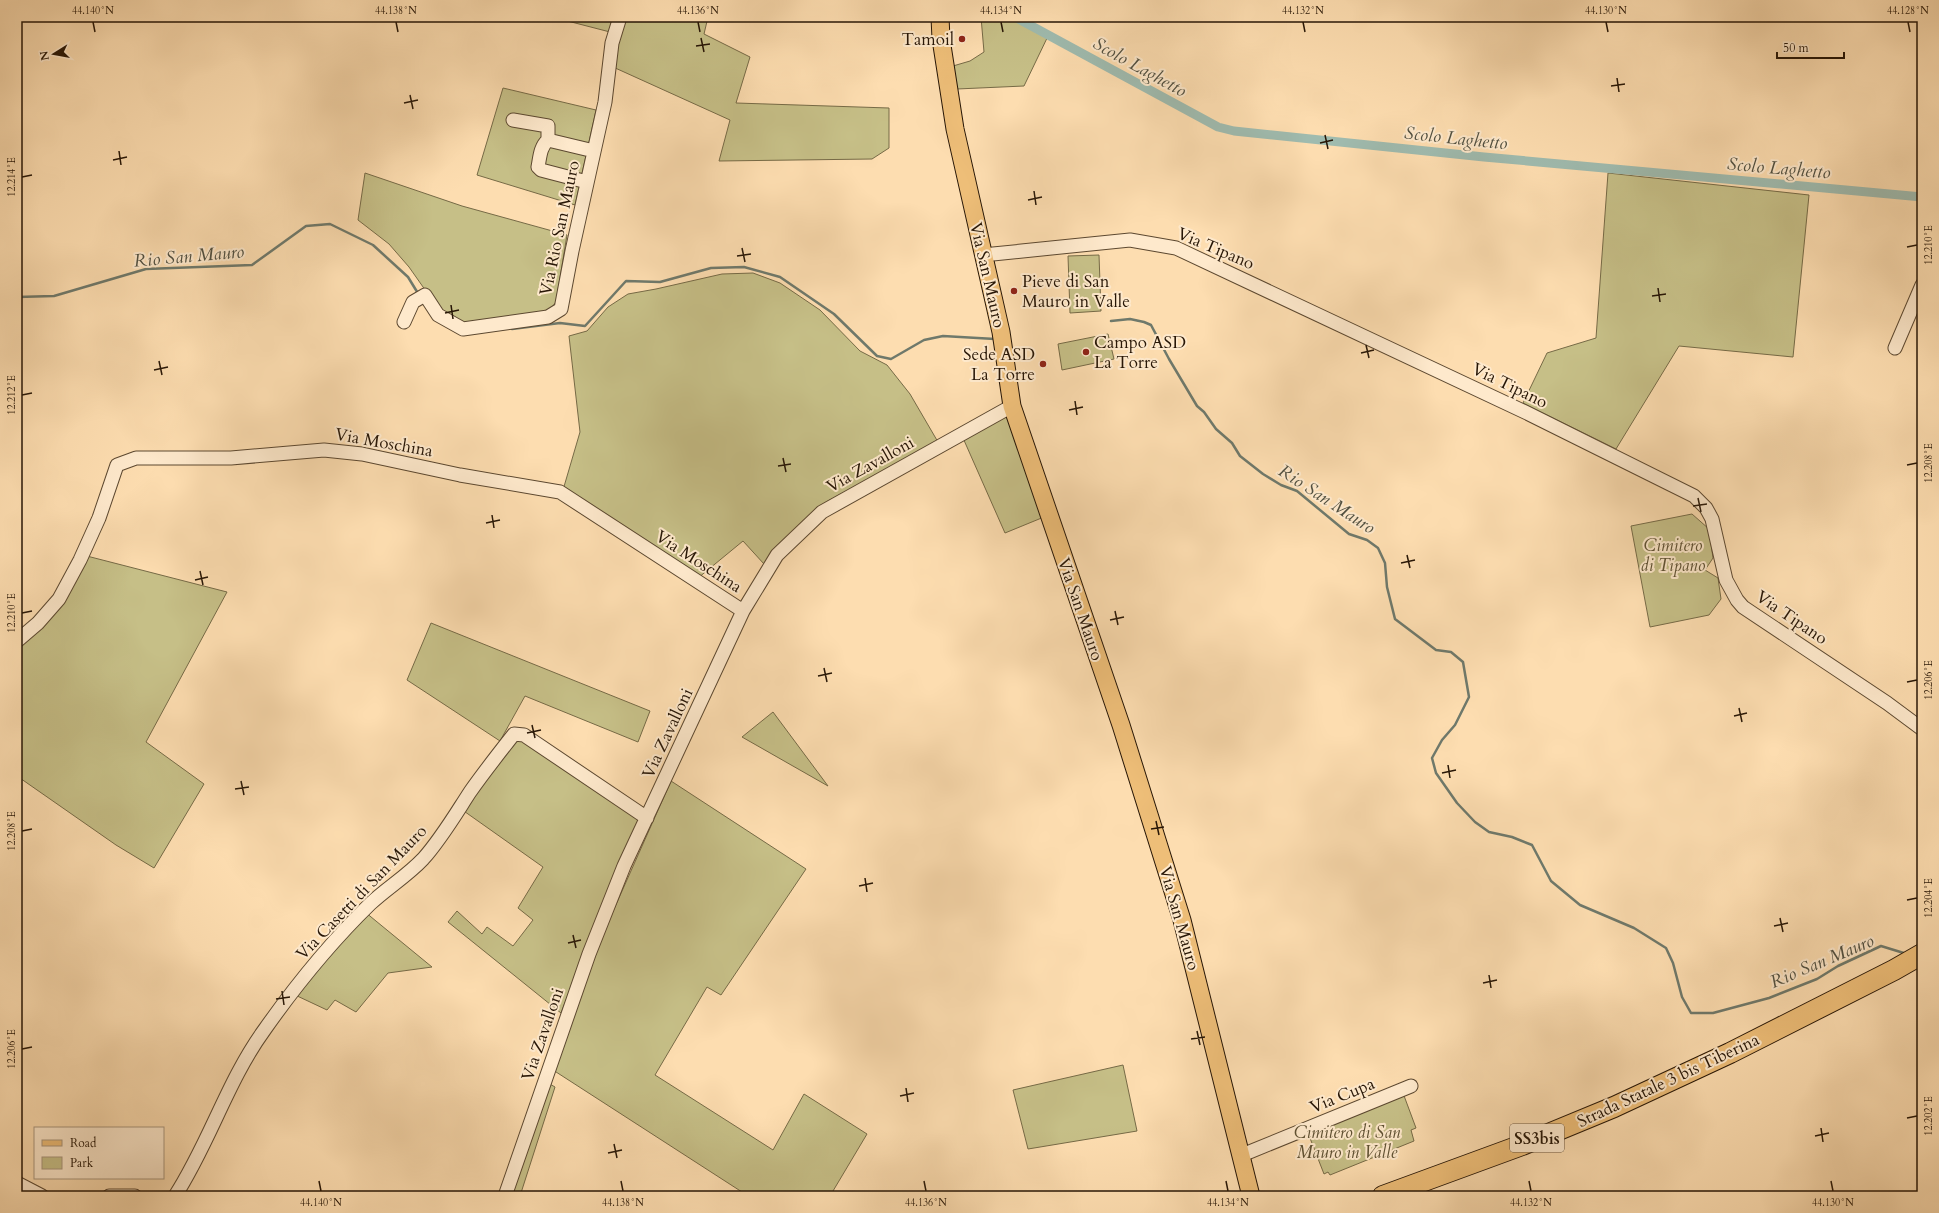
<svg xmlns="http://www.w3.org/2000/svg" width="1939" height="1213" viewBox="0 0 1939 1213" font-family="Cardo,serif">
	<style>
		.green { fill: #c6bf87; stroke: #766a46 }
		.lines { fill: none; stroke-linecap: round; stroke-linejoin: round }
		.stream { stroke: #6f796b; stroke-width: 2.5 }
		.canal { stroke: #9fbbaf; stroke-width: 9 }
		.minor-casing { stroke: #5c4830; stroke-width: 15 }
		.major-casing { stroke: #271606; stroke-width: 19 }
		.highway-casing { stroke: #271606; stroke-width: 22 }
		.minor { stroke: #fee9cc; stroke-width: 13 }
		.major { stroke: #eebe78; stroke-width: 17 }
		.highway { stroke: #eebe78; stroke-width: 20 }
		.ticks { fill: none; stroke: #271606; stroke-width: 1.5 }
		.poi-dot { fill: #8f2418; stroke: #fee9cc; stroke-width: 1.5 }
		.labels { text-anchor: middle; stroke-width: 4; stroke-linejoin: round; paint-order: stroke }
		.shield { fill: #fee9cc; stroke: #685541; stroke-width: 1 }
		.shield-label { font-size: 16px; font-weight: bold; fill: #271606 }
		.poi-label { font-size: 17px; fill: #271606; stroke: #fee9cc; text-anchor: end }
		.street-label { font-size: 17px; fill: #271606; stroke: #fee9cc }
		.park-label { font-size: 17px; font-style: italic; fill: #5f5133; stroke: #fee9cc }
		.water-label { font-size: 18px; font-style: italic; fill: #515041; stroke: #fee9cc }
		.neatline { fill: none; stroke: #271606; stroke-width: 1.5 }
		.ticks-label { font-size: 10px; text-anchor: middle; fill: #271606 }
	</style>
	<rect width="100%" height="100%" fill="#fdddb0"/>
	<filter id="stains"><feTurbulence type="fractalNoise" baseFrequency=".005" numOctaves="4"/><feColorMatrix values="0 0 0 0 .2 0 0 0 0 .09 0 0 0 0 .02 0 0 0 .5 -.17"/></filter>
	<radialGradient id="worn" r=".72"><stop offset=".6" stop-color="#630" stop-opacity="0"/><stop offset="1" stop-color="#630" stop-opacity=".3"/></radialGradient>
	<path class="green" d="M 552,17 L 615,17 L 610,32 Z
		M 623,17 L 708,17 L 704,34 L 750,57 L 736,103 L 889,108 L 889,148 L 872,159 L 719,161 L 730,120 L 613,67 Z
		M 981,17 L 1020,17 L 1049,34 L 1024,86 L 957,89 L 953,66 L 970,61 L 984,52 Z
		M 503,88 L 596,110 L 575,205 L 477,175 Z
		M 365,173 L 462,206 L 567,235 L 556,302 L 548,312 L 479,324 L 461,322 L 448,317 L 435,304 L 409,267 L 389,244 L 358,220 Z
		M 1608,173 L 1809,195 L 1793,357 L 1679,346 L 1616,449 L 1523,403 L 1547,353 L 1596,338 Z
		M 1099,255 L 1101,311 L 1070,313 L 1068,256 Z
		M 753,273 L 780,283 L 820,310 L 860,351 L 887,365 L 910,394 L 938,442 L 826,502 L 804,520 L 764,564 L 743,541 L 698,578 L 563,490 L 580,432 L 569,336 L 587,331 L 608,307 L 628,294 L 656,289 L 722,274 Z
		M 1108,334 L 1114,359 L 1062,370 L 1058,344 Z
		M 1011,413 L 1044,517 L 1005,533 L 963,438 Z
		M 1692,514 L 1709,529 L 1713,558 L 1705,570 L 1718,578 L 1721,599 L 1709,615 L 1650,627 L 1631,526 Z
		M 79,554 L 227,592 L 146,742 L 204,784 L 154,868 L 116,845 L 17,776 L 17,636 L 57,597 Z
		M 431,623 L 650,711 L 638,742 L 525,696 L 500,741 L 407,680 Z
		M 773,712 L 828,786 L 742,737 Z
		M 515,736 L 642,818 L 602,908 L 561,1013 L 448,922 L 457,911 L 482,934 L 487,927 L 513,946 L 533,920 L 518,908 L 543,867 L 461,809 Z
		M 671,781 L 806,869 L 721,995 L 707,987 L 655,1075 L 773,1150 L 804,1094 L 867,1134 L 830,1196 L 740,1196 L 742,1192 L 553,1070 L 606,927 Z
		M 365,912 L 432,967 L 388,973 L 356,1012 L 335,1000 L 327,1010 L 293,994 Z
		M 1123,1065 L 1137,1131 L 1028,1149 L 1013,1090 Z
		M 548,1083 L 555,1087 L 520,1196 L 510,1196 Z
		M 1403,1093 L 1416,1128 L 1411,1130 L 1414,1141 L 1330,1175 L 1328,1172 L 1324,1174 L 1308,1133 Z"/>
	<g class="lines">
		<path class="stream" d="M 17,297 L 54,296 L 146,269 L 252,265 L 306,226 L 330,224 L 373,245 L 408,277 L 419,295
			M 1111,321 L 1130,319 L 1144,322 L 1151,325 L 1169,359 L 1197,406 L 1204,412 L 1216,429 L 1232,443 L 1240,456 L 1263,474 L 1281,485 L 1297,491 L 1349,534 L 1367,540 L 1378,548 L 1385,563 L 1387,587 L 1395,619 L 1436,650 L 1451,652 L 1463,662 L 1469,697 L 1455,725 L 1442,740 L 1432,758 L 1436,773 L 1457,803 L 1475,822 L 1489,832 L 1512,837 L 1532,845 L 1551,881 L 1580,905 L 1634,928 L 1666,948 L 1673,963 L 1682,997 L 1691,1013 L 1713,1013 L 1769,998 L 1817,979 L 1838,966 L 1881,946 L 1907,954
			M 512,329 L 560,323 L 585,326 L 626,281 L 660,282 L 711,268 L 744,267 L 780,277 L 834,314 L 877,356 L 891,359 L 924,340 L 943,336 L 995,339"/>
		<path class="canal" d="M 1015,17 L 1218,127 L 1234,131 L 1484,157 L 1922,197"/>
		<g class="minor-casing">
			<path id="minor" d="M 513,120 L 548,126 L 548,140 L 594,151
				M 548,140 C 540,147 540,157 538,167 L 541,170 L 587,182
				M 983,255 L 1130,240 L 1176,248 L 1525,412 L 1694,496 L 1706,508 L 1712,519 L 1726,580 L 1737,600 L 1743,607 L 1887,703 L 1922,729
				M 404,322 L 413,302 L 425,295 L 438,315 L 463,329 L 548,317 L 561,309 L 572,251 L 605,102 L 612,43 L 620,17
				M 1895,348 L 1922,285
				M 17,641 L 38,623 L 59,599 L 80,560 L 99,518 L 117,465 L 136,458 L 231,458 L 324,450 L 362,454 L 460,475 L 560,492 L 743,611
				M 1242,1155 L 1411,1086
				M 17,1183 L 42,1196
				M 109,1196 L 135,1196
				M 175,1196 C 210,1142 227,1081 265,1029 C 296,985 331,942 370,904 C 387,888 407,876 423,859 C 441,839 455,815 470,792 C 484,772 499,753 514,734 L 524,735 L 647,818
				M 505,1196 L 589,954 L 624,866 L 743,611 L 777,555 L 822,512 L 1012,406"/>
		</g>
		<g class="major-casing">
			<path id="major" d="M 940,17 L 941,39 L 955,129 L 1001,332 L 1012,406 L 1121,725 L 1182,920 L 1251,1196"/>
		</g>
		<g class="highway-casing">
			<path id="highway" d="M 1383,1196 L 1522,1145 L 1614,1107 L 1730,1053 L 1894,970 L 1922,954"/>
		</g>
		<use href="#minor" class="minor"/>
		<use href="#major" class="major"/>
		<use href="#highway" class="highway"/>
	</g>
	<path class="ticks" d="M 93,22 L 95,32M 396,22 L 398,32M 698,22 L 700,32M 1001,22 L 1003,32M 1303,22 L 1305,32M 1606,22 L 1608,32M 1908,22 L 1910,32M 701,38 L 704,52M 696,46 L 710,44M 1617,78 L 1619,92M 1611,86 L 1625,84M 410,95 L 413,109M 404,103 L 418,100M 1325,135 L 1328,149M 1320,143 L 1333,140M 119,151 L 121,165M 113,160 L 127,157M 22,177 L 32,175M 1034,191 L 1036,205M 1028,200 L 1042,197M 1907,247 L 1917,245M 742,248 L 745,262M 737,256 L 751,254M 1658,288 L 1660,302M 1652,296 L 1666,294M 451,305 L 453,319M 445,313 L 459,310M 1366,345 L 1369,358M 1361,353 L 1374,350M 159,361 L 162,375M 154,370 L 168,367M 22,395 L 32,393M 1075,401 L 1077,415M 1069,410 L 1083,407M 783,458 L 786,472M 1907,465 L 1917,463M 778,466 L 791,464M 1698,498 L 1701,512M 1693,506 L 1707,504M 492,515 L 494,528M 486,523 L 500,520M 1407,555 L 1410,568M 1401,563 L 1415,560M 200,571 L 203,585M 195,580 L 208,577M 1115,611 L 1118,625M 22,613 L 32,611M 1110,620 L 1124,617M 824,668 L 827,682M 818,676 L 832,673M 1907,682 L 1917,680M 1739,708 L 1742,722M 1734,716 L 1747,713M 532,725 L 535,738M 527,733 L 541,730M 1448,765 L 1450,778M 1442,773 L 1456,770M 241,781 L 244,795M 235,789 L 249,787M 1156,821 L 1159,835M 1151,829 L 1164,827M 22,831 L 32,829M 865,878 L 867,892M 859,886 L 873,883M 1907,900 L 1917,898M 1780,918 L 1783,932M 1774,926 L 1788,923M 573,935 L 576,948M 568,943 L 581,940M 1489,975 L 1491,988M 1483,983 L 1497,980M 282,991 L 284,1005M 276,999 L 290,997M 1197,1031 L 1200,1045M 1191,1039 L 1205,1037M 22,1049 L 32,1047M 906,1088 L 908,1102M 900,1096 L 914,1093M 1907,1118 L 1917,1116M 1821,1128 L 1823,1142M 1815,1136 L 1829,1133M 614,1144 L 617,1158M 608,1153 L 622,1150M 319,1181 L 321,1191M 621,1181 L 623,1191M 924,1181 L 926,1191M 1226,1181 L 1228,1191M 1529,1181 L 1531,1191M 1831,1181 L 1833,1191"/>
	<g class="poi-dot">
		<circle cx="962" cy="39" r="4"/>
		<circle cx="1014" cy="291" r="4"/>
		<circle cx="1086" cy="352" r="4"/>
		<circle cx="1043" cy="364" r="4"/>
	</g>
	<g class="labels">
		<rect class="shield" x="1510" y="1124" width="54" height="28" rx="3"/>
		<g class="shield-label">
			<text x="1537" y="1144">SS3bis</text>
		</g>
		<g class="poi-label">
			<text x="954" y="45">Tamoil</text>
			<text x="1022" y="287" text-anchor="start">Pieve di San<tspan x="1022" dy="20">Mauro in Valle</tspan></text>
			<text x="1094" y="348" text-anchor="start">Campo ASD<tspan x="1094" dy="20">La Torre</tspan></text>
			<text x="1035" y="360">Sede ASD<tspan x="1035" dy="20">La Torre</tspan></text>
		</g>
		<g class="street-label">
			<text transform="translate(559 228) rotate(-78)" y="6">Via Rio San Mauro</text>
			<text transform="translate(1216 248) rotate(23)" y="6">Via Tipano</text>
			<text transform="translate(988 275) rotate(77)" y="6">Via San Mauro</text>
			<text transform="translate(1510 385) rotate(26)" y="6">Via Tipano</text>
			<text transform="translate(384 442) rotate(10)" y="6">Via Moschina</text>
			<text transform="translate(870 464) rotate(-29)" y="6">Via Zavalloni</text>
			<text transform="translate(699 561) rotate(33)" y="6">Via Moschina</text>
			<text transform="translate(1081 609) rotate(71)" y="6">Via San Mauro</text>
			<text transform="translate(1792 617) rotate(34)" y="6">Via Tipano</text>
			<text transform="translate(667 733) rotate(-65)" y="6">Via Zavalloni</text>
			<text transform="translate(361 892) rotate(-46)" y="6">Via Casetti di San Mauro</text>
			<text transform="translate(1180 918) rotate(74)" y="6">Via San Mauro</text>
			<text transform="translate(542 1034) rotate(-71)" y="6">Via Zavalloni</text>
			<text transform="translate(1668 1080) rotate(-25)" y="6">Strada Statale 3 bis Tiberina</text>
			<text transform="translate(1342 1095) rotate(-22)" y="6">Via Cupa</text>
		</g>
		<g class="park-label">
			<text x="1673" y="551">Cimitero<tspan x="1673" dy="20">di Tipano</tspan></text>
			<text x="1347" y="1138">Cimitero di San<tspan x="1347" dy="20">Mauro in Valle</tspan></text>
		</g>
		<g class="water-label">
			<text transform="translate(1140 67) rotate(29)" y="6">Scolo Laghetto</text>
			<text transform="translate(1456 138) rotate(6)" y="6">Scolo Laghetto</text>
			<text transform="translate(1779 168) rotate(5)" y="6">Scolo Laghetto</text>
			<text transform="translate(189 256) rotate(-5)" y="6">Rio San Mauro</text>
			<text transform="translate(1327 499) rotate(33)" y="6">Rio San Mauro</text>
			<text transform="translate(1822 961) rotate(-23)" y="6">Rio San Mauro</text>
		</g>
	</g>
	<rect width="1939" height="1213" fill="none" stroke="#fdddb0" stroke-width="44"/>
	<rect x="34" y="1127" width="130" height="52" fill="#fee9cc" stroke="#a8957d"/>
	<rect x="42" y="1140" width="20" height="6" fill="#eebe78" stroke="#a8957d"/>
	<text x="70" y="1147" font-size="12" fill="#271606">Road</text>
	<rect x="42" y="1157" width="20" height="12" fill="#c6bf87" stroke="#a8957d"/>
	<text x="70" y="1167" font-size="12" fill="#271606">Park</text>
	<g transform="translate(54 54) rotate(259)" stroke="#fee9cc" stroke-width="3" paint-order="stroke">
	<path d="M0-3L7 15L0 10L-7 15Z" fill="#271606"/>
	<text y="-6" font-size="11" font-weight="bold" text-anchor="middle" fill="#271606">N</text>
	</g>
	<path d="M1777 52v6h67v-6" fill="none" stroke="#271606" stroke-width="2"/>
	<text x="1783" y="52" font-size="12" fill="#271606" stroke="#fee9cc" stroke-width="3" paint-order="stroke">50 m</text>
	<rect x="22" y="22" width="1895" height="1169" class="neatline"/>
	<g class="ticks-label">
		<text x="93" y="14">44.140°N</text>
		<text x="396" y="14">44.138°N</text>
		<text x="698" y="14">44.136°N</text>
		<text x="1001" y="14">44.134°N</text>
		<text x="1303" y="14">44.132°N</text>
		<text x="1606" y="14">44.130°N</text>
		<text x="1908" y="14">44.128°N</text>
		<text transform="translate(11 177) rotate(-90)" y="4">12.214°E</text>
		<text transform="translate(1928 245) rotate(-90)" y="4">12.210°E</text>
		<text transform="translate(11 395) rotate(-90)" y="4">12.212°E</text>
		<text transform="translate(1928 463) rotate(-90)" y="4">12.208°E</text>
		<text transform="translate(11 613) rotate(-90)" y="4">12.210°E</text>
		<text transform="translate(1928 680) rotate(-90)" y="4">12.206°E</text>
		<text transform="translate(11 831) rotate(-90)" y="4">12.208°E</text>
		<text transform="translate(1928 898) rotate(-90)" y="4">12.204°E</text>
		<text transform="translate(11 1049) rotate(-90)" y="4">12.206°E</text>
		<text transform="translate(1928 1116) rotate(-90)" y="4">12.202°E</text>
		<text x="321" y="1206">44.140°N</text>
		<text x="623" y="1206">44.138°N</text>
		<text x="926" y="1206">44.136°N</text>
		<text x="1228" y="1206">44.134°N</text>
		<text x="1531" y="1206">44.132°N</text>
		<text x="1833" y="1206">44.130°N</text>
	</g>
	<rect width="100%" height="100%" filter="url(#stains)"/>
	<rect width="100%" height="100%" fill="url(#worn)"/>
</svg>
